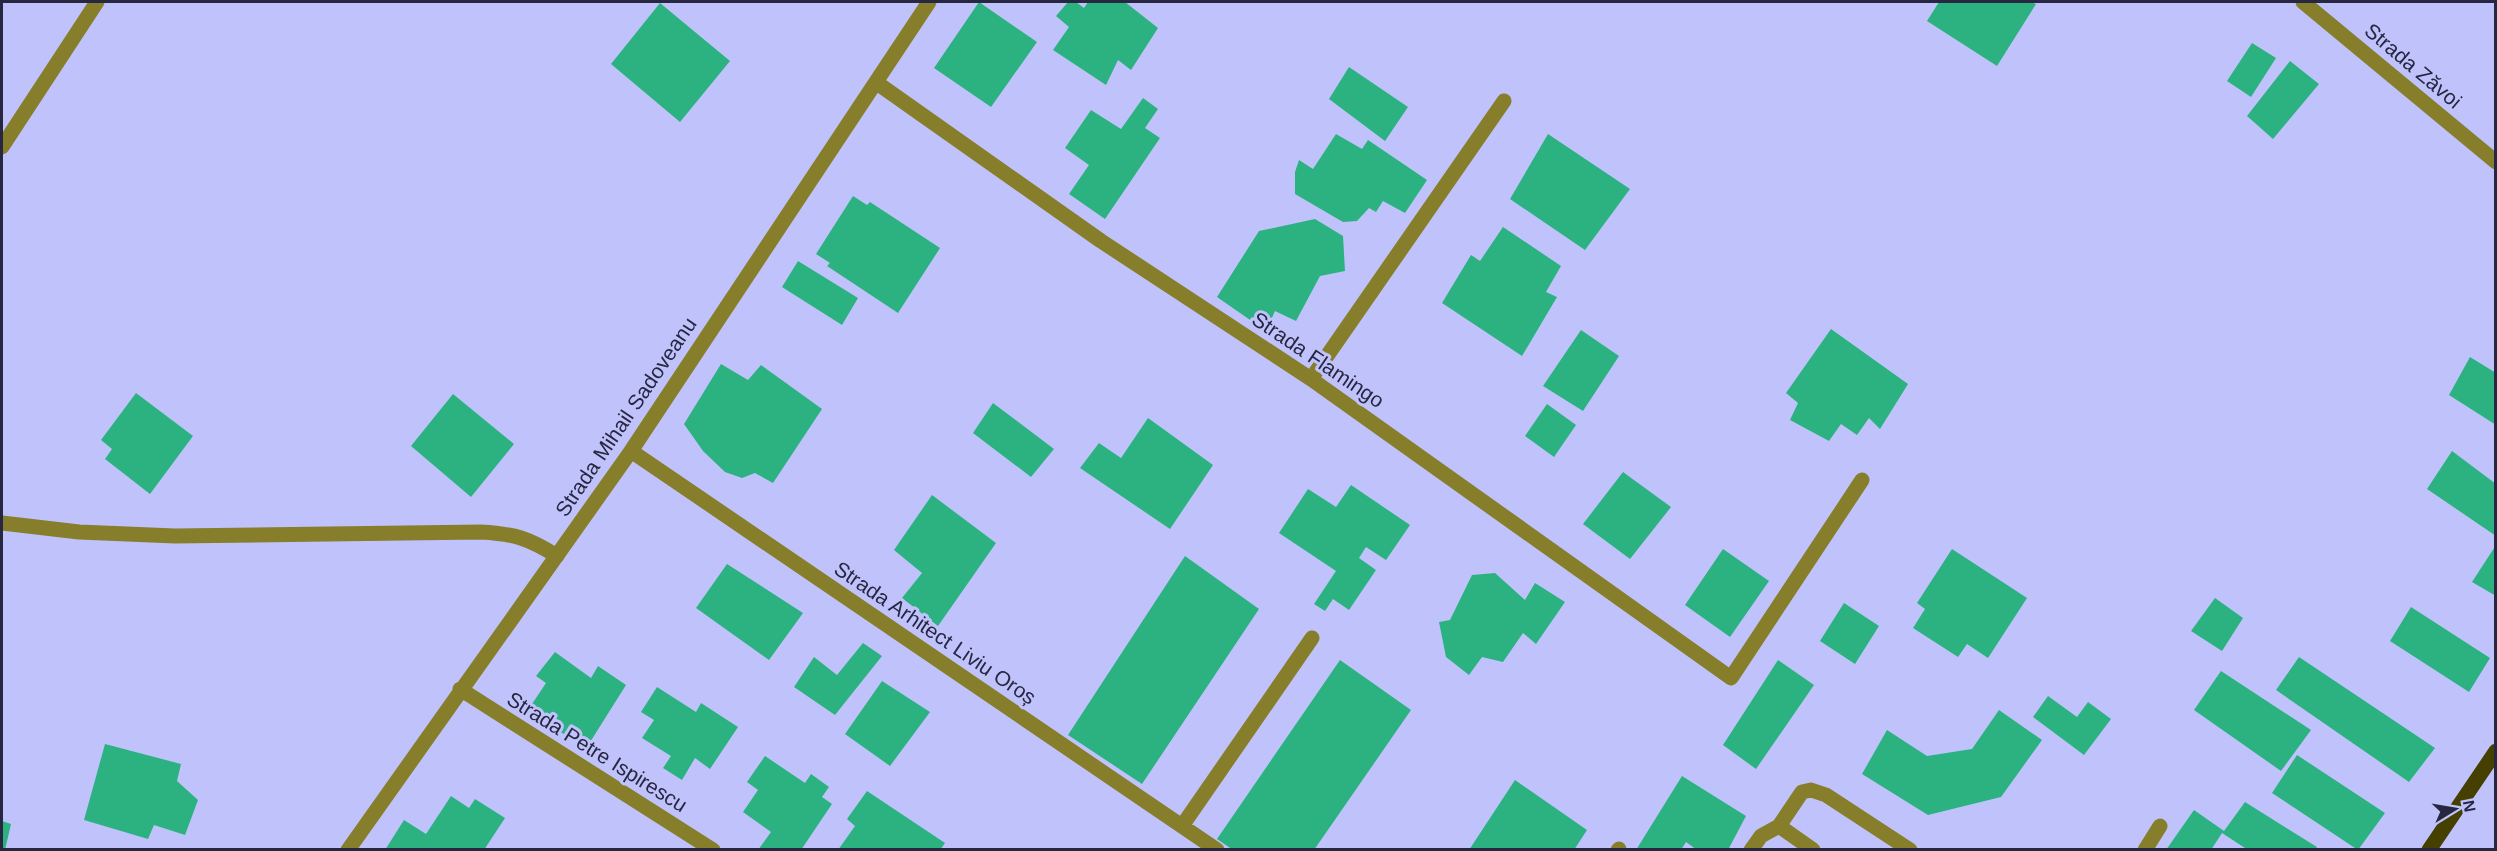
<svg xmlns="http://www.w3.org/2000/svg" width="2497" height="851" viewBox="0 0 2497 851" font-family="Helvetica,sans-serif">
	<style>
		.building { fill: #2bb280 }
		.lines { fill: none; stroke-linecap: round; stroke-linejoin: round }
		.minor { stroke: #877e2b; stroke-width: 15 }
		.major { stroke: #464000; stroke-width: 15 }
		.labels { text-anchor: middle; stroke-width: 6; stroke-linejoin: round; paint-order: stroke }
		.street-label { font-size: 21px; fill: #272742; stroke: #c0c3fb }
	</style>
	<rect width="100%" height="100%" fill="#c0c3fb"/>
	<path class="building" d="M 979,2 L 1037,42 L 991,107 L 934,68 Z
		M 1068,2 L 1076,2 L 1084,8 L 1088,2 L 1125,2 L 1158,28 L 1131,70 L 1118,60 L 1106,85 L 1053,50 L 1069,27 L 1056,16 Z
		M 1939,2 L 2031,2 L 2036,4 L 1997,66 L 1927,21 Z
		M 660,3 L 730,61 L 680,122 L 611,64 Z
		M 2252,43 L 2276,58 L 2251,97 L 2227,81 Z
		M 2290,61 L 2319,84 L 2273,139 L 2247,116 Z
		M 1349,67 L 1408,107 L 1385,141 L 1329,99 Z
		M 1143,98 L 1158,109 L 1145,128 L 1160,138 L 1105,219 L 1069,194 L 1089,165 L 1065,148 L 1091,110 L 1121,129 Z
		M 1336,134 L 1362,149 L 1368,140 L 1427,180 L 1405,213 L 1383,201 L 1376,212 L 1369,208 L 1357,221 L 1343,222 L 1295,194 L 1295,172 L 1299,160 L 1313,169 Z
		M 1548,134 L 1630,189 L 1585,250 L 1510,199 Z
		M 853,196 L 867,205 L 870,202 L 940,248 L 898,313 L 827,266 L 830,263 L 816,254 Z
		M 1315,219 L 1343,236 L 1345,271 L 1320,276 L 1296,321 L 1275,311 L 1266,331 L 1217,297 L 1259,231 Z
		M 1503,227 L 1561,266 L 1546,292 L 1557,297 L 1522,356 L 1442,303 L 1471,255 L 1480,261 Z
		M 798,261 L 858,298 L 842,325 L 782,287 Z
		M 1831,329 L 1908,384 L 1880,429 L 1869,418 L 1857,435 L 1841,424 L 1829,441 L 1790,420 L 1798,403 L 1786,393 Z
		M 1581,330 L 1619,356 L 1583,411 L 1543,386 Z
		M 2470,357 L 2496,373 L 2496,425 L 2449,395 Z
		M 721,364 L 748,380 L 761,365 L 822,409 L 773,483 L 755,473 L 742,478 L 725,472 L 703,451 L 684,424 Z
		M 136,393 L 193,436 L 150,494 L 105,459 L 112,449 L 101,440 Z
		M 453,394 L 514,444 L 471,497 L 411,446 Z
		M 993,403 L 1054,449 L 1031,477 L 973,433 Z
		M 1547,404 L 1576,425 L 1554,457 L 1525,436 Z
		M 1148,418 L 1213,465 L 1170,529 L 1080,468 L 1099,443 L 1121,458 Z
		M 2452,451 L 2496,484 L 2496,536 L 2427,489 Z
		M 1623,472 L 1671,507 L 1630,559 L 1583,524 Z
		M 1351,485 L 1410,525 L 1386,560 L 1366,547 L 1359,558 L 1376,570 L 1349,610 L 1333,599 L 1325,611 L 1314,604 L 1336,571 L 1279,533 L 1308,489 L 1336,507 Z
		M 932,495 L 996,543 L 938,626 L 902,598 L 922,573 L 894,550 Z
		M 2496,545 L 2496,596 L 2472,582 Z
		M 1723,549 L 1769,581 L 1730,637 L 1685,605 Z
		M 1952,549 L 2027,598 L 1988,658 L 1967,644 L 1958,657 L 1913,628 L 1925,609 L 1917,603 Z
		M 1185,556 L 1259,609 L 1142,784 L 1068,735 Z
		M 727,564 L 803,613 L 769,660 L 696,608 Z
		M 1495,573 L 1525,600 L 1535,583 L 1565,602 L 1536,644 L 1523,633 L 1503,662 L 1482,657 L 1469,675 L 1446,657 L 1439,622 L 1450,620 L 1472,575 Z
		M 2215,598 L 2243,618 L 2222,651 L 2191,631 Z
		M 1844,603 L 1879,626 L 1855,664 L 1820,641 Z
		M 2411,607 L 2490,658 L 2469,692 L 2390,641 Z
		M 863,643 L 882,656 L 835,715 L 794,687 L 814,657 L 837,675 Z
		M 555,652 L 591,678 L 598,666 L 626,685 L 587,747 L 546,724 L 550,717 L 532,704 L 546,683 L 536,676 Z
		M 2299,657 L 2435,748 L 2409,782 L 2276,690 Z
		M 1340,660 L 1411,710 L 1314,850 L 1233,850 L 1217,839 Z
		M 1778,660 L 1814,685 L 1756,769 L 1723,745 Z
		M 2221,671 L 2311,730 L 2281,771 L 2194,710 Z
		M 882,681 L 930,712 L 890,766 L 845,734 Z
		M 657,687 L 696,712 L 701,703 L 738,727 L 710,769 L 695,758 L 682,780 L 663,768 L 671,756 L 642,738 L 654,720 L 641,712 Z
		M 2048,696 L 2077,717 L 2088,702 L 2111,719 L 2084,755 L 2033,717 Z
		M 1999,710 L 2042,740 L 2001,797 L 1928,815 L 1862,774 L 1887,730 L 1927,756 L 1972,749 Z
		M 105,744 L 181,764 L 177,781 L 198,800 L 185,835 L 154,825 L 148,839 L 84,820 Z
		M 2297,755 L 2385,813 L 2358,850 L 2272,793 Z
		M 765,756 L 805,783 L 811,774 L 829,787 L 822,797 L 832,804 L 801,850 L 758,850 L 771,832 L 743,812 L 758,790 L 747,782 Z
		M 1682,776 L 1746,816 L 1728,850 L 1697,850 L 1686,842 L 1681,850 L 1636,850 Z
		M 1515,780 L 1587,830 L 1574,850 L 1469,850 Z
		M 867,791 L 945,843 L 940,850 L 838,850 L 855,826 L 847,819 Z
		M 451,796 L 469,808 L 475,799 L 505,818 L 484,850 L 385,850 L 404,820 L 426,834 Z
		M 2245,802 L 2317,847 L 2315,850 L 2248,850 L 2222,833 L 2211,850 L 2166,850 L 2194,810 L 2224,831 Z
		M 2,821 L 11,824 L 5,850 L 2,850 Z"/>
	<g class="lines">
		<path class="minor" d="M 2303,2 L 2496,162
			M 877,83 L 1101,241 L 1311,379 L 1731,678 L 1862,480
			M 2,147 L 97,2
			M 1311,379 L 1504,101
			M 631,451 L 1217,850
			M 2,523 L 79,532 L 175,536 L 481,532 C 515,534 528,538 557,556
			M 460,689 L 713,850
			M 1182,826 L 1312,638
			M 1779,826 L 1813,850
			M 348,850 L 631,451 L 929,2
			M 1618,850 L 1619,849
			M 1751,850 L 1761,836 L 1779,826 L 1802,792 L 1811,790 L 1826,795 L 1910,850
			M 2145,850 L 2160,826"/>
		<path class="major" d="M 2429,850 L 2496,751"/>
	</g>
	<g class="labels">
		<g class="street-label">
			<text transform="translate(2413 66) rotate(40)" y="7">Strada Zăvoi</text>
			<text transform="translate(1318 360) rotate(34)" y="7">Strada Flamingo</text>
			<text transform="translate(626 417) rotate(-56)" y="7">Strada Mihail Sadoveanu</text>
			<text transform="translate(935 633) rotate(34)" y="7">Strada Arhitect Liviu Oroș</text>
			<text transform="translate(597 752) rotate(32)" y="7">Strada Petre Ispirescu</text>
		</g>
	</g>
	<rect width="2497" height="851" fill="none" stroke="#272742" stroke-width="6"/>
	<g transform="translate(2455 809) rotate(79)" stroke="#c0c3fb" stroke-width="4.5" paint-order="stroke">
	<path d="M0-4.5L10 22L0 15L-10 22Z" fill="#272742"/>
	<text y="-9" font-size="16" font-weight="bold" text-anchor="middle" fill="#272742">N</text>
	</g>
</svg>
